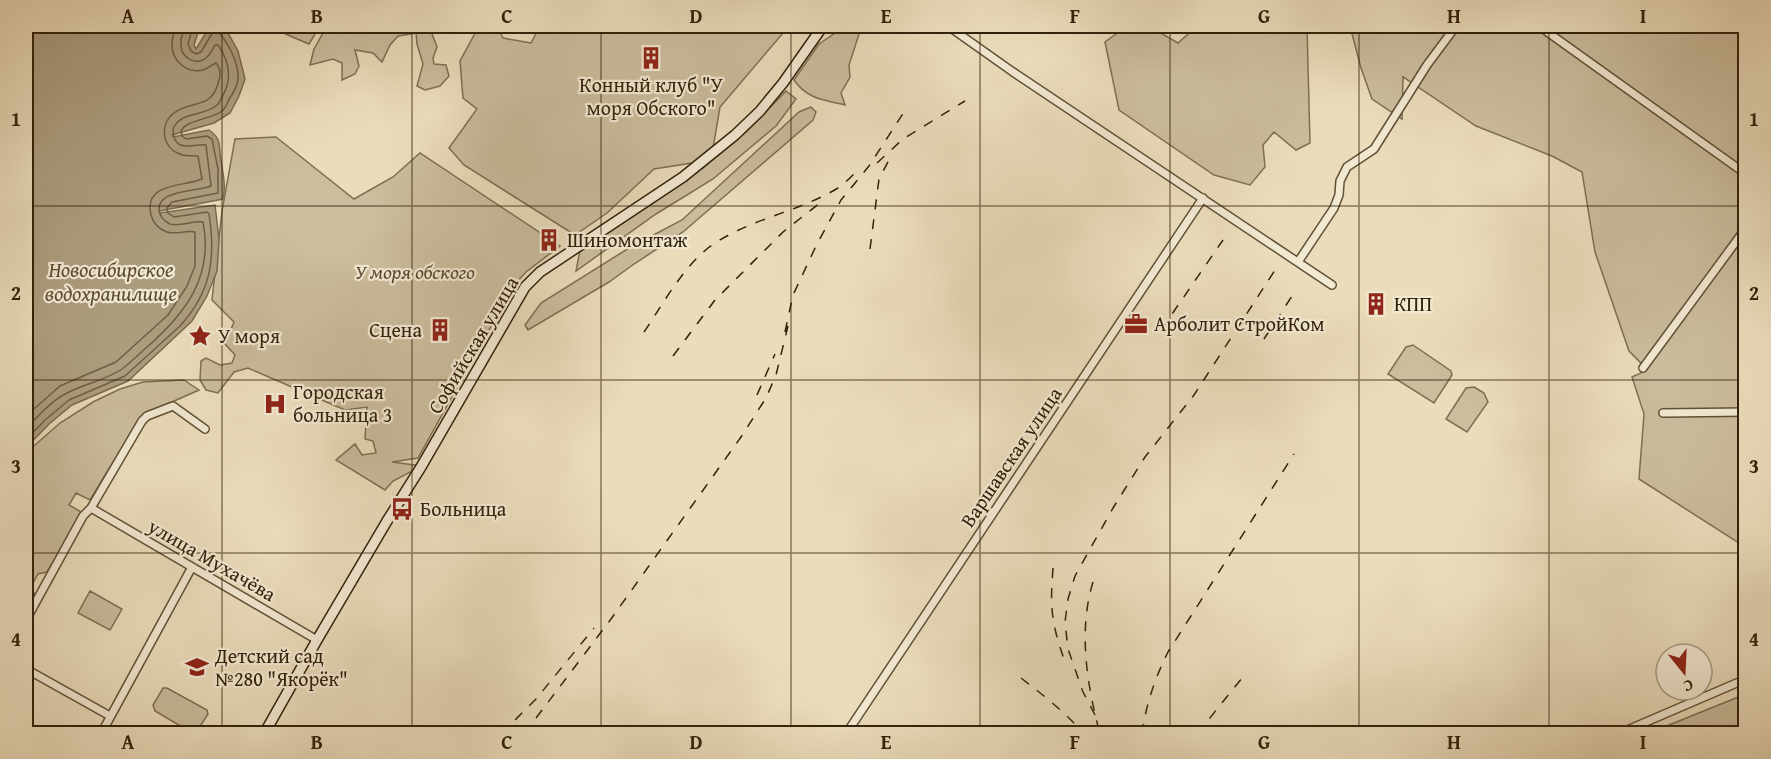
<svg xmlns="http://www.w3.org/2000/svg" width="1771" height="759" viewBox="0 0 1771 759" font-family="'Gentium Book Plus',serif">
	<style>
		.green { fill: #cbbd9e; stroke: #7e6f54; stroke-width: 1.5 }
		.water { fill: #ac9d7f; stroke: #7b6b50; stroke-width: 1.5 }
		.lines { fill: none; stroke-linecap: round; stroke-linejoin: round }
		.shore { stroke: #6e5f44; stroke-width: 1.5 }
		.minor-casing { stroke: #605036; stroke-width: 10 }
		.secondary-casing { stroke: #31210a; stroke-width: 12 }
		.minor { stroke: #f2e9d3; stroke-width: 7 }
		.secondary { stroke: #f2e9d3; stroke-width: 9 }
		.rail { stroke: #31210a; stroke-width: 1.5; stroke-dasharray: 10 10; stroke-linecap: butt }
		.grid { fill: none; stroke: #31210a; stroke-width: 1.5; stroke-opacity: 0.55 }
		.labels { text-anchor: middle; stroke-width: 4.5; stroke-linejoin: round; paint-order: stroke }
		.poi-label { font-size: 20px; fill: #31210a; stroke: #f2e9d3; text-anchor: start }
		.park-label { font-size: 20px; font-style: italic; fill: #58482f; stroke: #f2e9d3 }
		.street-label { font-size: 20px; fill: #31210a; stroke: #f2e9d3 }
		.water-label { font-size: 21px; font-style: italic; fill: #5c4c33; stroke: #f2e9d3 }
		.neatline { fill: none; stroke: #31210a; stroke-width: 2 }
		.grid-label { font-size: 20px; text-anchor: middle; font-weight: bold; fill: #31210a }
	</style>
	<rect width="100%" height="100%" fill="#ebddbc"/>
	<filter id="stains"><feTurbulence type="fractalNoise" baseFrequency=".00333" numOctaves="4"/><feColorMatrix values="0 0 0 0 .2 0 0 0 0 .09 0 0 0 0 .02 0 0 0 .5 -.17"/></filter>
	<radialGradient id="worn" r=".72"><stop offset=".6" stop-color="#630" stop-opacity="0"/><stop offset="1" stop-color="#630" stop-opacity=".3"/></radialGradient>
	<path class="green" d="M 267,26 L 320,26 L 309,44 Z
		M 327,26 L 429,26 L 437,47 L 433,58 L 434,64 L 446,65 L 449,76 L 440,86 L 425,90 L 417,86 L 423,64 L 417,44 L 416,33 L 398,36 L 390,45 L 382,62 L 373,53 L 355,50 L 359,66 L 355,74 L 342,80 L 342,63 L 333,59 L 310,65 L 314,49 Z
		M 479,26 L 497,26 L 503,38 L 531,43 L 540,26 L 789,26 L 720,107 L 711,160 L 654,169 L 607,213 L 575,235 L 464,165 L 449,148 L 477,109 L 463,98 L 460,61 Z
		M 1127,26 L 1149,26 L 1178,43 L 1197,26 L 1307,26 L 1310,143 L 1296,150 L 1274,132 L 1263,145 L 1265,167 L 1250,185 L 1214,175 L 1119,110 L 1105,42 Z
		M 1350,26 L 1745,26 L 1745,222 L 1643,365 L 1629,351 L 1595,252 L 1582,172 L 1552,156 L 1476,126 L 1403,77 L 1402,119 L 1372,99 L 1361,68 Z
		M 844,27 L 860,31 L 849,65 L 850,77 L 841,93 L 845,105 C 824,100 807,99 794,80 L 819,44 Z
		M 786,91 L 796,99 L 776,126 L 713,179 L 656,214 L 576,271 L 580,250 L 703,168 L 747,131 Z
		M 811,107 L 816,112 L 813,120 L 683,232 L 634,264 L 609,282 L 528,330 L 525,325 L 541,303 L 629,248 L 682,220 L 799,112 Z
		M 276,137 L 354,199 L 393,177 L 420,153 L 560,246 L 526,272 L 514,285 L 418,458 L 392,462 L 422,466 L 393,481 L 385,490 L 336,460 L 355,444 L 362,455 L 376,453 L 373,441 L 365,439 L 367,407 L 345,410 L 248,368 L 234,372 L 218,393 L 206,390 L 200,380 L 201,361 L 206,358 L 220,365 L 232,363 L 235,355 L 225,344 L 234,322 L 212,300 L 222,211 L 235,139 Z
		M 1745,235 L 1745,547 L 1639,479 L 1644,414 L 1632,377 L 1641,373 Z
		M 1413,345 L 1451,371 L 1452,375 L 1434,403 L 1388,374 L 1406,347 Z
		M 184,380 L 199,390 L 147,413 L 137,423 L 90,500 L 76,493 L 69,505 L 83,513 L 47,572 L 38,574 L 30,589 L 35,594 L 26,613 L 26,453 L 60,423 L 93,402 L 120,389 L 143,382 Z
		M 1474,387 L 1484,393 L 1488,402 L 1467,432 L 1446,419 L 1466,388 Z
		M 90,591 L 122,609 L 110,630 L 78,613 Z
		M 163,688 L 167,688 L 207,710 L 208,714 L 197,731 L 192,733 L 155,711 L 153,705 Z
		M 1745,694 L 1745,733 L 1649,733 L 1741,696 Z"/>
	<path class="water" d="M 26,26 L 200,26 L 194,45 L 196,49 L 210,26 L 219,26 L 228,33 L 238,51 L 245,79 L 239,96 L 230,113 L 214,123 L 172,135 L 173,137 L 209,130 C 223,140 218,146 221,160 C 223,174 226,185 223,199 L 159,211 L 160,213 L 215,205 L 219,239 L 217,271 L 207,296 L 192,321 L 128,381 L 72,405 L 49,424 L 26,448 Z"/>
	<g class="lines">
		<path class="shore" d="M 26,416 L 60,386 L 116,362 L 168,315 L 187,286 L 195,266 L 195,232 C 186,230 176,235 167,232 C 159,229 153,223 151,215 C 143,182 184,187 202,179 L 198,156 C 192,155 186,157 180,154 C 162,148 159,124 174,113 C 192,99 212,111 219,80 C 221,74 220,68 216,63 C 212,65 208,68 203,70 C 187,74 172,61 172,45 C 172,39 174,32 176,26
			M 26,429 C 38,416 51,401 67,393 C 84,384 106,380 122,369 C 130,363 138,355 146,348 C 185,314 214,277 203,222 C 193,220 181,227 170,224 C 166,222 162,219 160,214 C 152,189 198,192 211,186 L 206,145 C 192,143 174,155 173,129 C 180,111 204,117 217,105 C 219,104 220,100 222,97 C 232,80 230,62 218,45 L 215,45 C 212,50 210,55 206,58 C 196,66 181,58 181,45 C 180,39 183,32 185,26
			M 26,440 L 45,420 L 69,400 L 125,376 L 180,326 C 211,292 216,259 209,214 L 207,212 L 174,217 L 168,213 L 167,208 L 172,202 L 218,193 L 218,169 L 212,139 L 207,136 L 186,139 L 182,136 L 181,131 C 186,120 212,119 222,111 C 226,108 227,104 229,99 C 233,94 238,84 238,78 C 239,63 227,40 217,31 L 213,32 L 201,52 L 196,54 L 191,51 L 188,44 L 193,26"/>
		<g class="minor-casing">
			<path id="minor" d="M 948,26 L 1013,72 L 1332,285
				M 1539,26 L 1746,174
				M 1298,262 L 1334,208 L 1339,195 L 1340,181 L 1347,167 L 1374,149 L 1427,65 L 1456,26
				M 1643,368 L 1746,228
				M 1663,413 L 1746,412
				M 91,508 L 317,640
				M 26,620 L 83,516 L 91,508 L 142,421 L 147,416 L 173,406 L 205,429
				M 26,669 L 110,716
				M 101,734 L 192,567
				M 846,734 L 1203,198
				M 1618,734 L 1746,679"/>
		</g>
		<g class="secondary-casing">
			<path id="secondary" d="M 264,734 L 317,640 L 387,521 L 421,467 L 525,287 L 540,272 L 683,177 L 735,135 L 760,111 L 783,83 L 823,26"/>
		</g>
		<use href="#minor" class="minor"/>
		<use href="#secondary" class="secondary"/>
		<path class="rail" d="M 877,163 L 903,139 L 965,101
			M 870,249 L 879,179 L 891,156
			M 1161,330 L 1223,240
			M 644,332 C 663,304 681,270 708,248 C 747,219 797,213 838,188 C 844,184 850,178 855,173
			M 785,332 L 793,295 L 816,246 L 841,200 L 869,166 L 904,112
			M 1264,339 L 1294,293
			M 673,356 L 715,300 L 783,232 L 825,199
			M 757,395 L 775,354
			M 1053,568 C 1050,606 1051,622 1064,659
			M 1093,582 C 1078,631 1087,685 1100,734
			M 1021,678 C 1043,695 1065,712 1084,734
			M 1095,715 L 1083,692 L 1068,649 L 1065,622 L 1068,599 L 1075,576 L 1113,508 L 1145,457 L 1194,395 L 1277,267
			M 501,734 L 536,699 L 594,628
			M 524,734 L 611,619 L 741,437 L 766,398 L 776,375 L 788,326
			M 1142,734 C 1146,704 1155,678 1168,652 L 1294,454
			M 1197,734 L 1246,673"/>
	</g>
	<path class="grid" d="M 222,26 L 222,734M 412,26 L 412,734M 601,26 L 601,734M 791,26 L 791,734M 980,26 L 980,734M 1170,26 L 1170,734M 1359,26 L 1359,734M 1549,26 L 1549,734M 26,206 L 1746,206M 26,380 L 1746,380M 26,553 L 1746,553"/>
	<defs>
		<g id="building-bare" transform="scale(1.8)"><path d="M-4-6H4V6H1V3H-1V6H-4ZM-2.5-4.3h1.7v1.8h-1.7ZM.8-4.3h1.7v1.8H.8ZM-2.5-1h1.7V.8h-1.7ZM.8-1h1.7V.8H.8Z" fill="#8f2418" stroke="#f2e9d3" stroke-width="2.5" paint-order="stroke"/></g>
		<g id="office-bare" transform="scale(1.8)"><path d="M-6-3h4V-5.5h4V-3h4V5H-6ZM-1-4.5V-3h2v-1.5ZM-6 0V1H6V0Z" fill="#8f2418" stroke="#f2e9d3" stroke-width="2.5" paint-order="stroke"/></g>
		<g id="sight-bare" transform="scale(1.8)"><path d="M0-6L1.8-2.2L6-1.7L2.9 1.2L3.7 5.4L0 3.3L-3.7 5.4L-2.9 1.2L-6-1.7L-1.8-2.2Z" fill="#8f2418" stroke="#f2e9d3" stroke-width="2.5" paint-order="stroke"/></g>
		<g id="hospital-bare" transform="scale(1.8)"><path d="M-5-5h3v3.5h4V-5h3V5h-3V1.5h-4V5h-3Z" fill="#8f2418" stroke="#f2e9d3" stroke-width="2.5" paint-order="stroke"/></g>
		<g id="bus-bare" transform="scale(1.8)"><path d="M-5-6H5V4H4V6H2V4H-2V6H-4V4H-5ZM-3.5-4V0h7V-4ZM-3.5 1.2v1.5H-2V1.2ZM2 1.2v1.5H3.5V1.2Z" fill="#8f2418" stroke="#f2e9d3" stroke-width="2.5" paint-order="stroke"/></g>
		<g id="school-bare" transform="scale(1.8)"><path d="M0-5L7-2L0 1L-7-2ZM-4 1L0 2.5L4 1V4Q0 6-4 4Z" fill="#8f2418" stroke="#f2e9d3" stroke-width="2.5" paint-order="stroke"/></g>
	</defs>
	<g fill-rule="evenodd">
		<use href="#building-bare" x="651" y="58"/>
		<use href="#building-bare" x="549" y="240"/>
		<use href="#building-bare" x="1376" y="304"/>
		<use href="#office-bare" x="1136" y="324"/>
		<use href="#building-bare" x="440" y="330"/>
		<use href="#sight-bare" x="200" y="336"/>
		<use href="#hospital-bare" x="275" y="404"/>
		<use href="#bus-bare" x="402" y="509"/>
		<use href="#school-bare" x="197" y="667"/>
	</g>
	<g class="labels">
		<g class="poi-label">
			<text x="651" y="92" text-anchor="middle">Конный клуб "У<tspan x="651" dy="23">моря Обского"</tspan></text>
			<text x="567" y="247">Шиномонтаж</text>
			<text x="1394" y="311">КПП</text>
			<text x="1154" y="331">Арболит СтройКом</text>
			<text x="422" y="337" text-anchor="end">Сцена</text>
			<text x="218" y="343">У моря</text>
			<text x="293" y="399">Городская<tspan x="293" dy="23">больница 3</tspan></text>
			<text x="420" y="516">Больница</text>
			<text x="215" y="663">Детский сад<tspan x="215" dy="23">№280 "Якорёк"</tspan></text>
		</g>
		<g class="park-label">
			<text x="415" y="279">У моря обского</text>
		</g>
		<g class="street-label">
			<text transform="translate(473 345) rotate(-59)" y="7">Софийская улица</text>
			<text transform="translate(1011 457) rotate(-56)" y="7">Варшавская улица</text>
			<text transform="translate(212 560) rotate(30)" y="7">улица Мухачёва</text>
		</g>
		<g class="water-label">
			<text x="111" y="277">Новосибирское<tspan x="111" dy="24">водохранилище</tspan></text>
		</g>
	</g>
	<rect width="1771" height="759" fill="none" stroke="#ebddbc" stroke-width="66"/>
	<g transform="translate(1684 672) rotate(162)"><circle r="28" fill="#f2e9d3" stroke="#a59983" stroke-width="1.5"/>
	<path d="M0-4.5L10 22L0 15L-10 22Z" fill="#8f2418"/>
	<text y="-9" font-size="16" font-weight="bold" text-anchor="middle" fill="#31210a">С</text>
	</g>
	<rect x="33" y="33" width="1705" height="693" class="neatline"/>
	<g class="grid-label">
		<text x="128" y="23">A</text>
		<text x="317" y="23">B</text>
		<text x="507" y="23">C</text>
		<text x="696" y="23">D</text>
		<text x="886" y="23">E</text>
		<text x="1075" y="23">F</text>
		<text x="1264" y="23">G</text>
		<text x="1454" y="23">H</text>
		<text x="1643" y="23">I</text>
		<text x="16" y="126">1</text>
		<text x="1754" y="126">1</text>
		<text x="16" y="300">2</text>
		<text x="1754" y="300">2</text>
		<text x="16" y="473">3</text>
		<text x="1754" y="473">3</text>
		<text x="16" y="646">4</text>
		<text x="1754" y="646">4</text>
		<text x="128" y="749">A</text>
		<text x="317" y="749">B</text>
		<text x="507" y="749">C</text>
		<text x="696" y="749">D</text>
		<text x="886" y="749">E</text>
		<text x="1075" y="749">F</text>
		<text x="1264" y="749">G</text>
		<text x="1454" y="749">H</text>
		<text x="1643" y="749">I</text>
	</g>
	<rect width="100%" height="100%" filter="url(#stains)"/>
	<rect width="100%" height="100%" fill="url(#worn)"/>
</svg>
